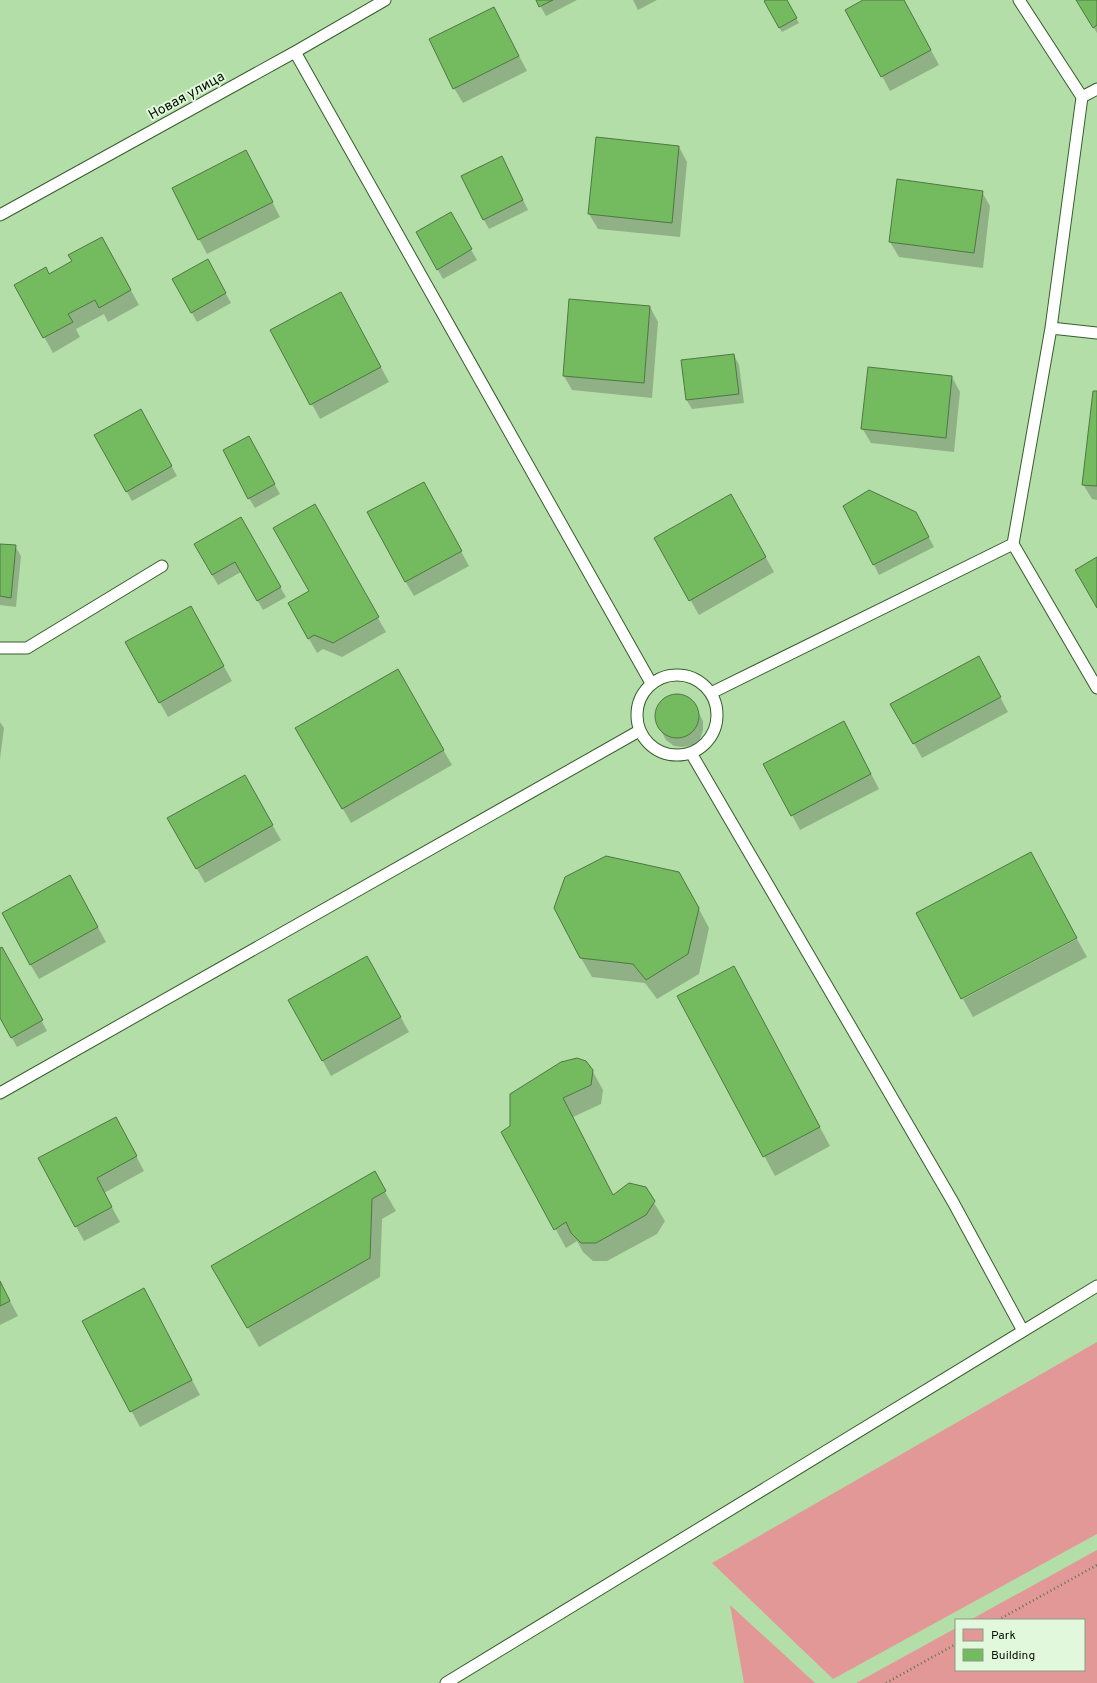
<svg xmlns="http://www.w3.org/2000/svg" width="1097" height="1683" viewBox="0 0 1097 1683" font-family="Overpass,sans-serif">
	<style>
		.green { fill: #e39898 }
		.shadow { fill: #0003 }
		.building { fill: #74ba5f; stroke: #507745 }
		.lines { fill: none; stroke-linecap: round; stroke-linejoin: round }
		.lane-casing { stroke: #375d2c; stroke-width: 13 }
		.path { stroke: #5a7653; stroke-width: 2.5; stroke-dasharray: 1 3; stroke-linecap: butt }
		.lane { stroke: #fff; stroke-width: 11 }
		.labels { text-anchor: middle; stroke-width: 4; stroke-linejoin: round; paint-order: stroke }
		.street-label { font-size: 14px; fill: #041202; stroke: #e2f8dc }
	</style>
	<rect width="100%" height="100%" fill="#b3dea7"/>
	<path class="green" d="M 1097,1342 L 1097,1534 L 833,1679 L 712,1563 Z
		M 1097,1550 L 1097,1683 L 856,1683 L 956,1628 L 956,1670 L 1084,1670 L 1084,1620 L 970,1620 Z
		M 730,1605 L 815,1683 L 744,1683 Z"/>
	<path class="shadow" d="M 537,0 L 577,0 L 546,16 Z
		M 633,0 L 657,0 L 638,10 Z
		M 768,0 L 786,0 L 799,23 L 782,32 L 765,2 Z
		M 865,0 L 904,0 L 939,65 L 890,91 L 882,76 Z
		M 1077,0 L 1097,0 L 1097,33 Z
		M 494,8 L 527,71 L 463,103 L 454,88 Z
		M 679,147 L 687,162 L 680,237 L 598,229 L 589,214 Z
		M 246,151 L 280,217 L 207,254 L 173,189 Z
		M 507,167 L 528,210 L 489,229 L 484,220 Z
		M 982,192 L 990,206 L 983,268 L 899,257 L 890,242 Z
		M 450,213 L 477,260 L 443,279 L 417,232 Z
		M 110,252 L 139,305 L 108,322 L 104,314 L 76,329 L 80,337 L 53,353 L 16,285 Z
		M 213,270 L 231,303 L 197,322 L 173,279 Z
		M 650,307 L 658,322 L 652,398 L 572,390 L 564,376 Z
		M 349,308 L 389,382 L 320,419 L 272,331 Z
		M 734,355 L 739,365 L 744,403 L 692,409 L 686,399 Z
		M 952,377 L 960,392 L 954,452 L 871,443 L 862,428 Z
		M 1097,392 L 1097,500 L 1092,499 L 1083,484 Z
		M 141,411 L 177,476 L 132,501 L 96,436 Z
		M 254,447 L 280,494 L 255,508 L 249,498 Z
		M 731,495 L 774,572 L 699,615 L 655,538 Z
		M 432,498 L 469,566 L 414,596 L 405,581 Z
		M 314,506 L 386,632 L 342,657 L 323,649 L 317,653 L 289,603 L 310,591 Z
		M 845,506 L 921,523 L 934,547 L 879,575 Z
		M 241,519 L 286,597 L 263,610 L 241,572 L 218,585 L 195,545 Z
		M 0,545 L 15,546 L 21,556 L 16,607 L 0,605 Z
		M 199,622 L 232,681 L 168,717 L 126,643 Z
		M 397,670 L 452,765 L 351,823 L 297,728 Z
		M 987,672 L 1008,712 L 922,758 L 892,704 Z
		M 676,694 L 685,696 L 693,702 L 703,721 L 703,730 L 700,739 L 693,745 L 683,747 L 674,746 L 666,740 L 656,721 L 656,711 L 659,703 L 667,697 Z
		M 0,722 L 4,728 L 0,759 Z
		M 852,737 L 879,789 L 800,830 L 765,764 Z
		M 244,776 L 281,840 L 205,883 L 169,819 Z
		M 78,891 L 106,942 L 39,979 L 30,964 Z
		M 690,892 L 709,928 L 699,974 L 657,999 L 645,983 L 592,977 L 581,958 Z
		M 1077,939 L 1087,957 L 973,1017 L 963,999 Z
		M 0,950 L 8,958 L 47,1031 L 17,1047 L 0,1016 Z
		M 367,957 L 409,1032 L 331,1076 L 289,1000 Z
		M 744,986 L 830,1146 L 775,1176 L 679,996 Z
		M 592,1070 L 603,1090 L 601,1104 L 573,1117 L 613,1196 L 645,1188 L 665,1221 L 657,1234 L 607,1261 L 593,1261 L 583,1252 L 577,1241 L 566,1248 L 502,1132 Z
		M 124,1133 L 144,1171 L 104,1193 L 120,1222 L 84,1241 L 39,1159 Z
		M 374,1173 L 396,1211 L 382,1219 L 380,1277 L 259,1347 L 213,1266 Z
		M 0,1282 L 18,1316 L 0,1325 Z
		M 152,1304 L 200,1395 L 140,1427 L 83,1321 Z"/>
	<path class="building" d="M 536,0 L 553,0 L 539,7 Z
		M 766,0 L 787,0 L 797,18 L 779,28 L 764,1 Z
		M 863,0 L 904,0 L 931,50 L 881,77 L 845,10 Z
		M 1076,0 L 1097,0 L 1097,25 L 1093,28 Z
		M 494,7 L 519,56 L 453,89 L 429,39 Z
		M 596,137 L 679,146 L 672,223 L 588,214 Z
		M 246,150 L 273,202 L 198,240 L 172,188 Z
		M 502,156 L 523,200 L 483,220 L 461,176 Z
		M 897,179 L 983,191 L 974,253 L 889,242 Z
		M 451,212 L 472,249 L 437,270 L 416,232 Z
		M 102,237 L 131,290 L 99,308 L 95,300 L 68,314 L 73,322 L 43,338 L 14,285 L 46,267 L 49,274 L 72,261 L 68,255 Z
		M 208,259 L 226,293 L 191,313 L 172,279 Z
		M 341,292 L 381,367 L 310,405 L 270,330 Z
		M 569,299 L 650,306 L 644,383 L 563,376 Z
		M 734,354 L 739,394 L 686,400 L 681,360 Z
		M 868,367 L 952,376 L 946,438 L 861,429 Z
		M 1093,391 L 1097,391 L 1097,486 L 1082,485 Z
		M 141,409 L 172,466 L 126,492 L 94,435 Z
		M 249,436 L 275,484 L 248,499 L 223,450 Z
		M 424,482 L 462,551 L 405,582 L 367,512 Z
		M 869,490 L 916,512 L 929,537 L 873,565 L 843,506 Z
		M 731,494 L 766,557 L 689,601 L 654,538 Z
		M 315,504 L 379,617 L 333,643 L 314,635 L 308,639 L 288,603 L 309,591 L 273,528 Z
		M 241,517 L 281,587 L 257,601 L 235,562 L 212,575 L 194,544 Z
		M 0,544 L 16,545 L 11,598 L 0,596 Z
		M 1097,557 L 1097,608 L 1075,570 Z
		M 191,606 L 224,666 L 159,703 L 125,642 Z
		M 979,656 L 1001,697 L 913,744 L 890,704 Z
		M 398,669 L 444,750 L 342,809 L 295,728 Z
		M655 716a22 22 0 1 1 44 0a22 22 0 1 1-44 0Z
		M 844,721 L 871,774 L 791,816 L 763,764 Z
		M 245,775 L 273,825 L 196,869 L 167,818 Z
		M 1031,852 L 1077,938 L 961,999 L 916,913 Z
		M 606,856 L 679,872 L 699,908 L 688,954 L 646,980 L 633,964 L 580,958 L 554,908 L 565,877 Z
		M 70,875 L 98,927 L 30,965 L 2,913 Z
		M 2,947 L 43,1020 L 11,1038 L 0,1018 L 0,948 Z
		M 367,956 L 401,1017 L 322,1061 L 288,1000 Z
		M 734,966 L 820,1127 L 763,1157 L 677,996 Z
		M 577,1058 L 586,1061 L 593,1070 L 591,1085 L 563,1098 L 613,1195 L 629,1183 L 646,1187 L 655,1201 L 646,1215 L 596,1243 L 581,1243 L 571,1233 L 566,1222 L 554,1230 L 501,1132 L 510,1126 L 510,1094 L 561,1062 Z
		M 116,1117 L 137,1156 L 97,1178 L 112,1207 L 75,1227 L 38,1158 Z
		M 375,1171 L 386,1191 L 372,1199 L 370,1258 L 247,1328 L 211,1266 Z
		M 0,1281 L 10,1301 L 0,1306 Z
		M 144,1288 L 192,1380 L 130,1412 L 82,1321 Z"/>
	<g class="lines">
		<g class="lane-casing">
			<path id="lane" d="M 1019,0 L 1082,97 L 1097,89
				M 295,52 L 651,683
				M 0,215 L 295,52 L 385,0
				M 1051,328 L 1097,333
				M 1013,544 L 1097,688
				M 0,648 L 27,648 L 162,566
				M637 715a40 40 0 1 1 80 0a40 40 0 1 1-80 0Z
				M 711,693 L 1013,544 L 1051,328 L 1082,97
				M 691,753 L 953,1202 L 1023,1331
				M 0,1093 L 639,731
				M 446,1683 L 1097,1286"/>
		</g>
		<path class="path" d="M 998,1620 L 1097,1565
			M 886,1683 L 956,1644"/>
		<use href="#lane" class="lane"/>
	</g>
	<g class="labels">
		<g class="street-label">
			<text transform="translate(186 95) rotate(-29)" y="5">Новая улица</text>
		</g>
	</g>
	<rect x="955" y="1619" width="130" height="52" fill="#e2f8dc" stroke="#899c85"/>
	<rect x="963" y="1629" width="20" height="12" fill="#e39898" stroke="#899c85"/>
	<text x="991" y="1639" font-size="12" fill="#041202">Park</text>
	<rect x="963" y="1649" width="20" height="12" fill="#74ba5f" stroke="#899c85"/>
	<text x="991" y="1659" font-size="12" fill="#041202">Building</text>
</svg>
